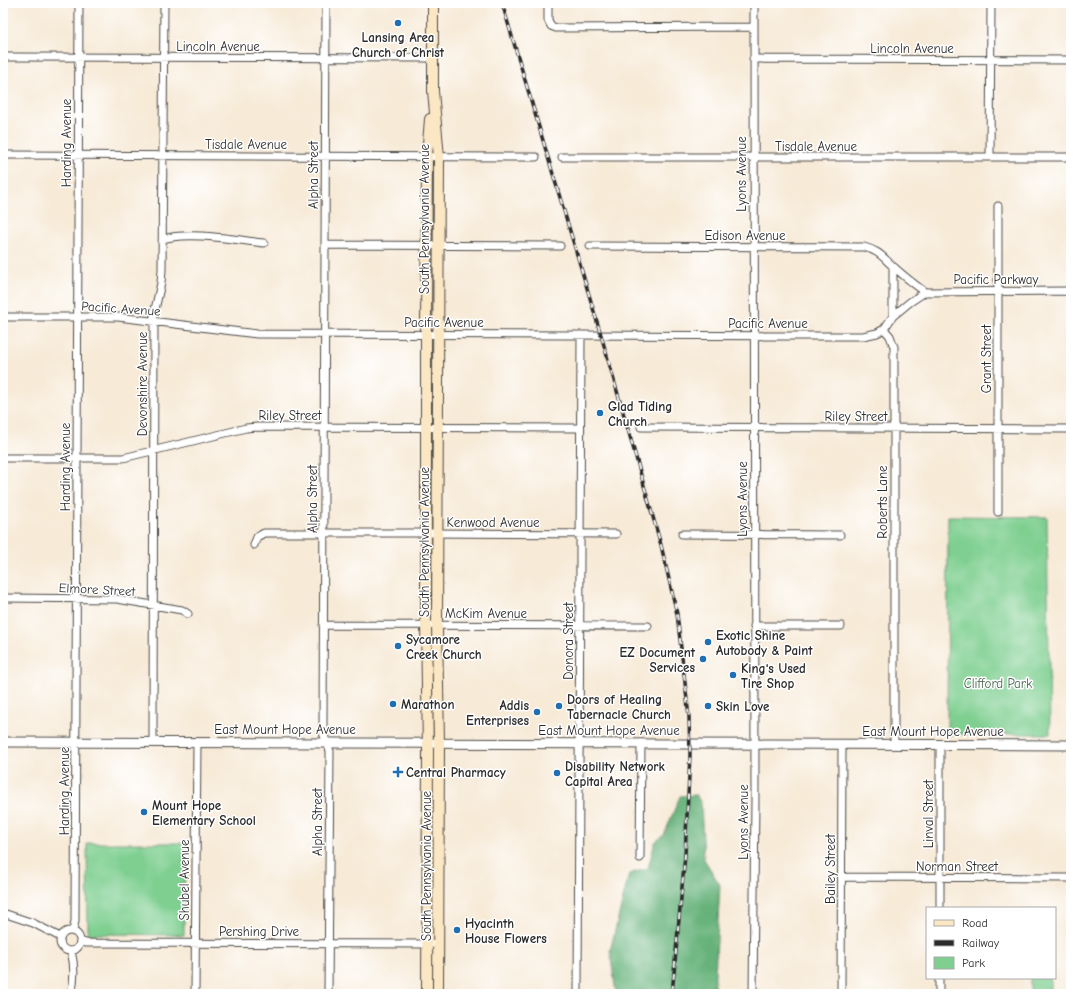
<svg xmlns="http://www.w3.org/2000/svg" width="1074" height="997" viewBox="0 0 1074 997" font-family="'Comic Neue',sans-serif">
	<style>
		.green { fill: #7ecf90; stroke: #547d5e }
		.forest { fill: #66b27a; stroke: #486e52 }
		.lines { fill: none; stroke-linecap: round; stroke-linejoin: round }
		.minor-casing { stroke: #4a4845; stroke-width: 9 }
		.tertiary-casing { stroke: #4a4845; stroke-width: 11 }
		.secondary-casing { stroke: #4a4845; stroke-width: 12 }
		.minor { stroke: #fff; stroke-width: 7 }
		.tertiary { stroke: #fff; stroke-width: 9 }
		.secondary { stroke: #fbe7c3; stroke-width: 10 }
		.rail-casing { stroke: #2b2b2b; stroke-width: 3.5 }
		.rail { stroke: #fff; stroke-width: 2; stroke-dasharray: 6; stroke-linecap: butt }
		.poi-dot { fill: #1f6fb2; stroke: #fff; stroke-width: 1.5 }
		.labels { text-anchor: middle; stroke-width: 3; stroke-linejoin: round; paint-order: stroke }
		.poi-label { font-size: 13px; font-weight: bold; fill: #2b2b2b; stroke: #fff; text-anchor: start }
		.street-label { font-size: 13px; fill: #2b2b2b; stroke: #fff }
		.park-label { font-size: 13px; fill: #48644e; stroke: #fff }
	</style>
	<rect width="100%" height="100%" fill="#fff"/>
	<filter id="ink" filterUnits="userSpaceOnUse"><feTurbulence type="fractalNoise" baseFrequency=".025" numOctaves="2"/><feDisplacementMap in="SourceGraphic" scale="8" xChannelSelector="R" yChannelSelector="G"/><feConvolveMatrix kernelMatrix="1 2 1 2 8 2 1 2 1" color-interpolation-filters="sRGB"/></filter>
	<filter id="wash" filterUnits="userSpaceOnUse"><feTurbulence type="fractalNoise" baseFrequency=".012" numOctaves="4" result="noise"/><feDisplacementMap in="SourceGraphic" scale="16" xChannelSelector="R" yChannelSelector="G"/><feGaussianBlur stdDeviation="0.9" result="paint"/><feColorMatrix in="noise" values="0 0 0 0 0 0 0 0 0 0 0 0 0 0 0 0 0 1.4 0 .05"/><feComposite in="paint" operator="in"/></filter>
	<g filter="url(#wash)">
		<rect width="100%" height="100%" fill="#f7ead7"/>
		<path class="green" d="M 948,516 L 1047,517 L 1050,734 L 947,734 Z
			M 87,843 L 185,843 L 184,935 L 88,934 Z
			M 1030,978 L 1050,978 L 1050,994 L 1030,994 Z"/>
		<path class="forest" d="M 696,795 L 701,803 L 704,859 L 720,885 L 714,994 L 616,994 L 610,951 L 629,874 L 648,868 L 655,842 L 664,835 L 680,796 Z"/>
	</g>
	<g filter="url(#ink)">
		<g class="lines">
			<g class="minor-casing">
				<path id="minor" d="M 326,3 L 323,733 L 330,751 L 328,994
					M 548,3 L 548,20 L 551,26 L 556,28 L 754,27
					M 3,57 L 432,58
					M 753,59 L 1071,60
					M 3,155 L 536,157
					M 562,157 L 1071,157
					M 990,157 L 991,3
					M 163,239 C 190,231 235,240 264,243
					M 325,245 L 560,246
					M 590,246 L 864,247 C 880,251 883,258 895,268 C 905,277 914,284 925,292
					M 893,316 L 910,302 L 925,292 L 1067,291 L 1071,293
					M 3,317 L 118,317 L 257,334 L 863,336 L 877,333 L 884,329 L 893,316 L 893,267
					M 884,329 L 890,336 L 894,347 L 894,743
					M 641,427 L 1071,429
					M 3,458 L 123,458 L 246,428 L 257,427 L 580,428
					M 998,512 L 998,206
					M 682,534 L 840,535
					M 254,545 L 257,537 L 264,533 L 426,533 L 616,534
					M 3,598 L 117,599 L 182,610 L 188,614
					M 323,625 L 648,626
					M 754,626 L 841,626
					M 153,742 L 154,314 L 161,283 L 162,270 L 164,3
					M 640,858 L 641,743
					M 842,877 L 1071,878
					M 940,908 L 940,744
					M 3,913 L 33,923 L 60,937
					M60 941a10 10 0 1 1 20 0a10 10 0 1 1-20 0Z
					M 73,931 L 75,921 L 79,3
					M 80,941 L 86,943 L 438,944
					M 71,994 C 75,979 75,966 71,951
					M 195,994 L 197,742
					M 578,994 L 581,335
					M 753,994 L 755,800 L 754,3
					M 841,994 L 842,744
					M 939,994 L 939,978"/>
			</g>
			<g class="tertiary-casing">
				<path id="tertiary" d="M 3,742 L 1071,745"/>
			</g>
			<g class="secondary-casing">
				<path id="secondary" d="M 433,3 L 433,91 L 439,157 L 437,625 L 439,743 L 438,994
					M 427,994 L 428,751 L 426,625 L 426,328 L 427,156 L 430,119"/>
			</g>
			<use href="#minor" class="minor"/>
			<use href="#tertiary" class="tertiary"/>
			<use href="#secondary" class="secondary"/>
			<g class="rail-casing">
				<path id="rail" d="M 502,3 L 601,335 L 661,545 L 677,614 L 689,717 L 690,755 L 685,855 L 672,994"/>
			</g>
			<use href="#rail" class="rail"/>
		</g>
	</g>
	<g class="poi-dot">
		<circle cx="398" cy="23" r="4"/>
		<circle cx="600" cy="413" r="4"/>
		<circle cx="708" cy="642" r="4"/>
		<circle cx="398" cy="646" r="4"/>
		<circle cx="703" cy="659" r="4"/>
		<circle cx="733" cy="675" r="4"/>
		<circle cx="393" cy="704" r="4"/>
		<circle cx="559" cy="706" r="4"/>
		<circle cx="708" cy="706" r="4"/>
		<circle cx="537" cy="712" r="4"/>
		<path d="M396 766h4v4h4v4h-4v4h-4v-4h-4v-4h4z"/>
		<circle cx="557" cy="773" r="4"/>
		<circle cx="144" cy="812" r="4"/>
		<circle cx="457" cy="930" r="4"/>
	</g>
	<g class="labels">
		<g class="poi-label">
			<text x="398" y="42" text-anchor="middle">Lansing Area<tspan x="398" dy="15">Church of Christ</tspan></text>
			<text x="608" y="411">Glad Tiding<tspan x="608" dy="15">Church</tspan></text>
			<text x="716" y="640">Exotic Shine<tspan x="716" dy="15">Autobody &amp; Paint</tspan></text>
			<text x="406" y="644">Sycamore<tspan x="406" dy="15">Creek Church</tspan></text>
			<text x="695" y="657" text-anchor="end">EZ Document<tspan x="695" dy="15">Services</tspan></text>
			<text x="741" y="673">King's Used<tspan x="741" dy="15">Tire Shop</tspan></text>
			<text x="567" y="704">Doors of Healing<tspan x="567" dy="15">Tabernacle Church</tspan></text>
			<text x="401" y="709">Marathon</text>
			<text x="529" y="710" text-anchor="end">Addis<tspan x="529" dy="15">Enterprises</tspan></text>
			<text x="716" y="711">Skin Love</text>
			<text x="565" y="771">Disability Network<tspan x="565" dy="15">Capital Area</tspan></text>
			<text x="406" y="777">Central Pharmacy</text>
			<text x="152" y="810">Mount Hope<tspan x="152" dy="15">Elementary School</tspan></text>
			<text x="465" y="928">Hyacinth<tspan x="465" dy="15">House Flowers</tspan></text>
		</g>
		<g class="street-label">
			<text x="218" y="51">Lincoln Avenue</text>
			<text x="912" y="53">Lincoln Avenue</text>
			<text transform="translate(66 143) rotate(-90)" y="5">Harding Avenue</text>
			<text x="246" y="149">Tisdale Avenue</text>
			<text x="816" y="151">Tisdale Avenue</text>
			<text transform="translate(741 174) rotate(-90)" y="5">Lyons Avenue</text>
			<text transform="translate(313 175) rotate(-90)" y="5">Alpha Street</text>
			<text transform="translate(424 219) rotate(-90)" y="5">South Pennsylvania Avenue</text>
			<text x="745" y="240">Edison Avenue</text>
			<text x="996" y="284">Pacific Parkway</text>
			<text transform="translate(121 308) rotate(4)" y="5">Pacific Avenue</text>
			<text x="444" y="327">Pacific Avenue</text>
			<text x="768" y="328">Pacific Avenue</text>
			<text transform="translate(986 359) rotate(-90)" y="5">Grant Street</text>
			<text transform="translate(142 384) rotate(-90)" y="5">Devonshire Avenue</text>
			<text x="290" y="420">Riley Street</text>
			<text x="856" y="421">Riley Street</text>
			<text transform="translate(65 467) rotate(-90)" y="5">Harding Avenue</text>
			<text transform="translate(312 499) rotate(-90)" y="5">Alpha Street</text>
			<text transform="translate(742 499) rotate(-90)" y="5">Lyons Avenue</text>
			<text transform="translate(882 502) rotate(-90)" y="5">Roberts Lane</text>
			<text x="493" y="527">Kenwood Avenue</text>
			<text transform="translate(424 542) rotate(-90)" y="5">South Pennsylvania Avenue</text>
			<text transform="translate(97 589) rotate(3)" y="5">Elmore Street</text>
			<text x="486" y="618">McKim Avenue</text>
			<text transform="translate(568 641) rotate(-90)" y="5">Donora Street</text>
			<text x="285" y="734">East Mount Hope Avenue</text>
			<text x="609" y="735">East Mount Hope Avenue</text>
			<text x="933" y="736">East Mount Hope Avenue</text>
			<text transform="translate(64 791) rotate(-90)" y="5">Harding Avenue</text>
			<text transform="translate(928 814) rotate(-90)" y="5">Linval Street</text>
			<text transform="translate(317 822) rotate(-90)" y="5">Alpha Street</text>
			<text transform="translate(743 822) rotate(-90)" y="5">Lyons Avenue</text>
			<text transform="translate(426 866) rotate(-90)" y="5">South Pennsylvania Avenue</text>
			<text x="957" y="871">Norman Street</text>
			<text transform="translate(830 869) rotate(-90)" y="5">Bailey Street</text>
			<text transform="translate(184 880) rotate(-90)" y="5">Shubel Avenue</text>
			<text x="259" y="936">Pershing Drive</text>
		</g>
		<g class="park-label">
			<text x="998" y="688">Clifford Park</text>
		</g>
	</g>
	<rect width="1074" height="997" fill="none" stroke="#fff" stroke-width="16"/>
	<rect x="926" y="907" width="130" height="72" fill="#ffffff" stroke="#aaaaaa"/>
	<rect x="934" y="920" width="20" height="6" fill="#fbe7c3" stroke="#aaaaaa"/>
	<text x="962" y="927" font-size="12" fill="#2b2b2b">Road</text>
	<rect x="934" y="940" width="20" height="6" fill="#2b2b2b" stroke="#aaaaaa"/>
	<text x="962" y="947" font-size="12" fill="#2b2b2b">Railway</text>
	<rect x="934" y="957" width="20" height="12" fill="#7ecf90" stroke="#aaaaaa"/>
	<text x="962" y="967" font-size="12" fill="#2b2b2b">Park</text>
</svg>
